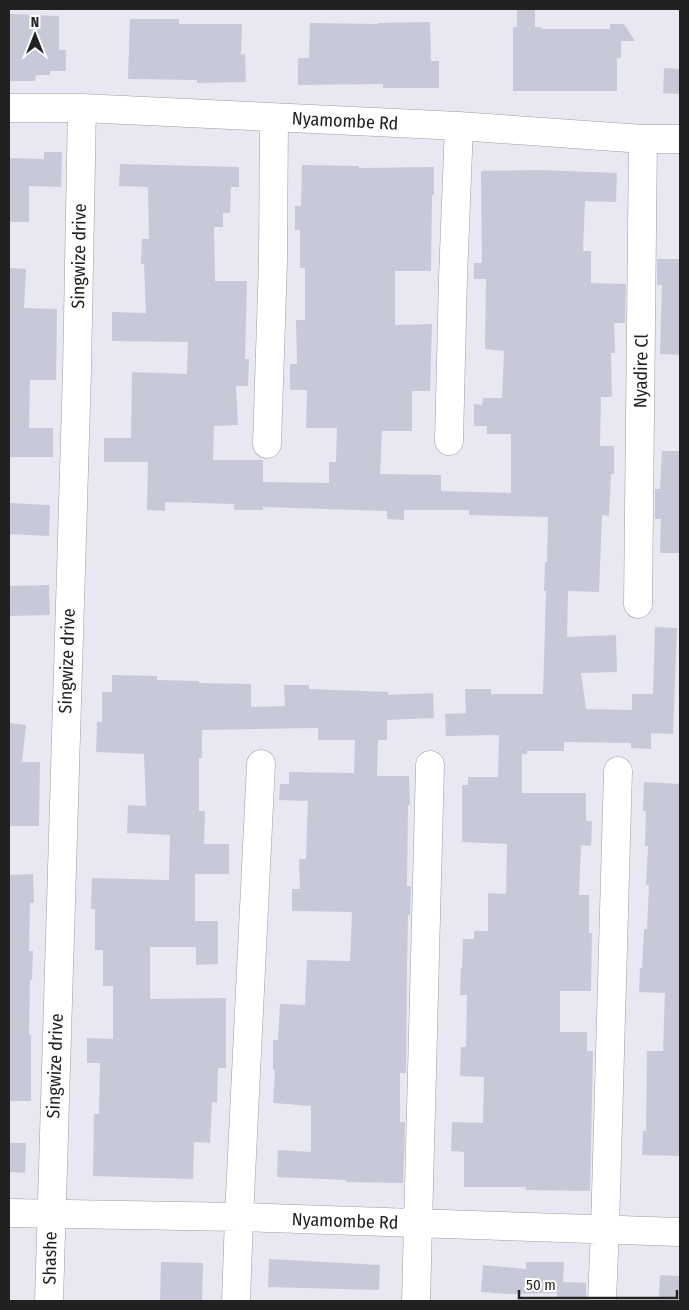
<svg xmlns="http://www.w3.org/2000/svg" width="689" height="1310" viewBox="0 0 689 1310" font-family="'Fira Sans Condensed',sans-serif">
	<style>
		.building { fill: #c8c9d8 }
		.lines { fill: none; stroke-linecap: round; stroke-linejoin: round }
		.minor-casing { stroke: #9e9e9e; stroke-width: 29 }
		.minor { stroke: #fff; stroke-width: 28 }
		.labels { text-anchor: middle; stroke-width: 4.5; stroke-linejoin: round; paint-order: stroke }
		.street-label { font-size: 18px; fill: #212121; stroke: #fff }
	</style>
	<rect width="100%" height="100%" fill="#e9e7f1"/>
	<path class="building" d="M 517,9 L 535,9 L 535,27 L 542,27 L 542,29 L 610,29 L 610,24 L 624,24 L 635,41 L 621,41 L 621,58 L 617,58 L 617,91 L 513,91 L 513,27 L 517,27 Z
		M 9,14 L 59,16 L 59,50 L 66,50 L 66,71 L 50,71 L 50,75 L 36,75 L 35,81 L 9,81 Z
		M 130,19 L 179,19 L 179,24 L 242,24 L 241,55 L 245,54 L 246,82 L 197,83 L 197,80 L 128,79 Z
		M 430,22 L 431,61 L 439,61 L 439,88 L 383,88 L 383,84 L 298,85 L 298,58 L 309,58 L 310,23 L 378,24 L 378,23 Z
		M 664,68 L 680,69 L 680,94 L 663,93 Z
		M 44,152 L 62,152 L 61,187 L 29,186 L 29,222 L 9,222 L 9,158 L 44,159 Z
		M 120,164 L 239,167 L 239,187 L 231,187 L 230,213 L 223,213 L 223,227 L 214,227 L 215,281 L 247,281 L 245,359 L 249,359 L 248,386 L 236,386 L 238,425 L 214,426 L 213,460 L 263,460 L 263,482 L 329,483 L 329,462 L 336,462 L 337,428 L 306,428 L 307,390 L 290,390 L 290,364 L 297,364 L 296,320 L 305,320 L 305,268 L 300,268 L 300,230 L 295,230 L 295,206 L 301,206 L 302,165 L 359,166 L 359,168 L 434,167 L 434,195 L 432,195 L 431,271 L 395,271 L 395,325 L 432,324 L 430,391 L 412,391 L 412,431 L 382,431 L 380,474 L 441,475 L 441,491 L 511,493 L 511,434 L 487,434 L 487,426 L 474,426 L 474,404 L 482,405 L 483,398 L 502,398 L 504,351 L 485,349 L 486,279 L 474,279 L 474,263 L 482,263 L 481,171 L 541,170 L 617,173 L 616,202 L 585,201 L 583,251 L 591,251 L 591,283 L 626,284 L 625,323 L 614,323 L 615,353 L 611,353 L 612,397 L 601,397 L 600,446 L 614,446 L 614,474 L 611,474 L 609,516 L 602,515 L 599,592 L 568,591 L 567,637 L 616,635 L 617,672 L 581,673 L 586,709 L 632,710 L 632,694 L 653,694 L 655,627 L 677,628 L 673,734 L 651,733 L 651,749 L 631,748 L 631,743 L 564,742 L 564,751 L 527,751 L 527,754 L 522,754 L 522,793 L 586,793 L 586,821 L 592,821 L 591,846 L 581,845 L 579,895 L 589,895 L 589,933 L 592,933 L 591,991 L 560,991 L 560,1032 L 587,1032 L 587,1051 L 593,1051 L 590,1191 L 526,1190 L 526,1187 L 464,1187 L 464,1152 L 451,1151 L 452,1122 L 483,1123 L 484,1077 L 460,1076 L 461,1047 L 466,1047 L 467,995 L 460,995 L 461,968 L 462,968 L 463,939 L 474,939 L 474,931 L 488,931 L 488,893 L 506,894 L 507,844 L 462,842 L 462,785 L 468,785 L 468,777 L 498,777 L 499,735 L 446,736 L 445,714 L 466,713 L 465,689 L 491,689 L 491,694 L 543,694 L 546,591 L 544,591 L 545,562 L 547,562 L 548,517 L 469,515 L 469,510 L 404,510 L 404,520 L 387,519 L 387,511 L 263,507 L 263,510 L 234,510 L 234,504 L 165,502 L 165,511 L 147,510 L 148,462 L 104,462 L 104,438 L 131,438 L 132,372 L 187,374 L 188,342 L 112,341 L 112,312 L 146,313 L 144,264 L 141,264 L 142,239 L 149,239 L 148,187 L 119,186 Z
		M 657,259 L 680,259 L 680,355 L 660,354 L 662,285 L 657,285 Z
		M 9,268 L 26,269 L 24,308 L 57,309 L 56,380 L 30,380 L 29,428 L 53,428 L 53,457 L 9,457 Z
		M 662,451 L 680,451 L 680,553 L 660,553 L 661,519 L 655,519 L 655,489 L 660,489 Z
		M 9,503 L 50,505 L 49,536 L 9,534 Z
		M 49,585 L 50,615 L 9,616 L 9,586 Z
		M 112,675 L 157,676 L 157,680 L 199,681 L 199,683 L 251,684 L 251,707 L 285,706 L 284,685 L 309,685 L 309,689 L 388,692 L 388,695 L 433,693 L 434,718 L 387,720 L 387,740 L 378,740 L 377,776 L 409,776 L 410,805 L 408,805 L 407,886 L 411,886 L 410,915 L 408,915 L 407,967 L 406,1073 L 400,1073 L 400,1122 L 405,1122 L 403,1183 L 346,1182 L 346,1180 L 277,1177 L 278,1150 L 311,1152 L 311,1106 L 273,1103 L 275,1070 L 273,1070 L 273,1040 L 278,1040 L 280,1004 L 305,1005 L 307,960 L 350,961 L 352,912 L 292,911 L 292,889 L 300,889 L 299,859 L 306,859 L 308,801 L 279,800 L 280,784 L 289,784 L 289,772 L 354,773 L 355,740 L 318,740 L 318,728 L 202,730 L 202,758 L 199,758 L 199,811 L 205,811 L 204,844 L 229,844 L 229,874 L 195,874 L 195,921 L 218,921 L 218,964 L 196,965 L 196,947 L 150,947 L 150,999 L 226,998 L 226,1068 L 218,1068 L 217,1103 L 212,1102 L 210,1143 L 194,1142 L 193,1179 L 93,1176 L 94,1114 L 99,1114 L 100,1063 L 87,1063 L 87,1038 L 113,1039 L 113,986 L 103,986 L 103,950 L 95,950 L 95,909 L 91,909 L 92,878 L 169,880 L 170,835 L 127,833 L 128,805 L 146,806 L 144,754 L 96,752 L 97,722 L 102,722 L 102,692 L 112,692 Z
		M 9,723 L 26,725 L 22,762 L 40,762 L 39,826 L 9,826 Z
		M 644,782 L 680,784 L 680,1156 L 642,1155 L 643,1131 L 646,1131 L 647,1051 L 663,1051 L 665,993 L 639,992 L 640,968 L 642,968 L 644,929 L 647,929 L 649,885 L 646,885 L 648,846 L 645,846 L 646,811 L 643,811 Z
		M 33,874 L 34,903 L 30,903 L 29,951 L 33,951 L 32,980 L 30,980 L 29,1035 L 31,1035 L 31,1101 L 9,1101 L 9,875 Z
		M 9,1143 L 26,1143 L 25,1173 L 9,1172 Z
		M 269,1259 L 380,1265 L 379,1290 L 268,1287 Z
		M 161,1262 L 203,1263 L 202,1301 L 160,1301 Z
		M 526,1262 L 564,1262 L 563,1282 L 586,1283 L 586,1299 L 557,1298 L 557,1293 L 507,1294 L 481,1292 L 483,1265 L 526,1269 Z
		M 660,1275 L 680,1276 L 680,1299 L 659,1298 Z"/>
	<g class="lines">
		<g class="minor-casing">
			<path id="minor" d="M 9,108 L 82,108 L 459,126 L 643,139 L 680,139
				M 449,441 L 453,278 L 459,126
				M 267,444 L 273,260 L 274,118
				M 638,604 L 643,139
				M 9,1213 L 239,1217 L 680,1232
				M 49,1301 L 77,371 L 82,108
				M 236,1301 L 239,1217 L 261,764
				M 416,1301 L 430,765
				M 602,1301 L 605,1229 L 618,771"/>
		</g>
		<use href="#minor" class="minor"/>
	</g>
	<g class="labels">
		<g class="street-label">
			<text transform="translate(345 121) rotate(3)" y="6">Nyamombe Rd</text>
			<text transform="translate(79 256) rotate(-89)" y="6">Singwize drive</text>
			<text transform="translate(641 371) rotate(-89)" y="6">Nyadire Cl</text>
			<text transform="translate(67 661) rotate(-88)" y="6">Singwize drive</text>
			<text transform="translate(55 1066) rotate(-88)" y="6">Singwize drive</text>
			<text transform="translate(345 1221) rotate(2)" y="6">Nyamombe Rd</text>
			<text transform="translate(50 1258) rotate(-89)" y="6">Shashe</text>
		</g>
	</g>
	<rect width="689" height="1310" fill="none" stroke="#212121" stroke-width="20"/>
	<g transform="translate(35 35)" stroke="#ffffff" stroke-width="4" paint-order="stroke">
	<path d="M0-4L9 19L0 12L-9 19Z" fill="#212121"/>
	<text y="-8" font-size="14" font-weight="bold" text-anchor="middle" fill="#212121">N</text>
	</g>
	<path d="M519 1290v8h158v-8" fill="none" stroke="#212121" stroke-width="2.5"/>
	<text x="526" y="1290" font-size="15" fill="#212121" stroke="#ffffff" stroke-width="4" paint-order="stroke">50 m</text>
</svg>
